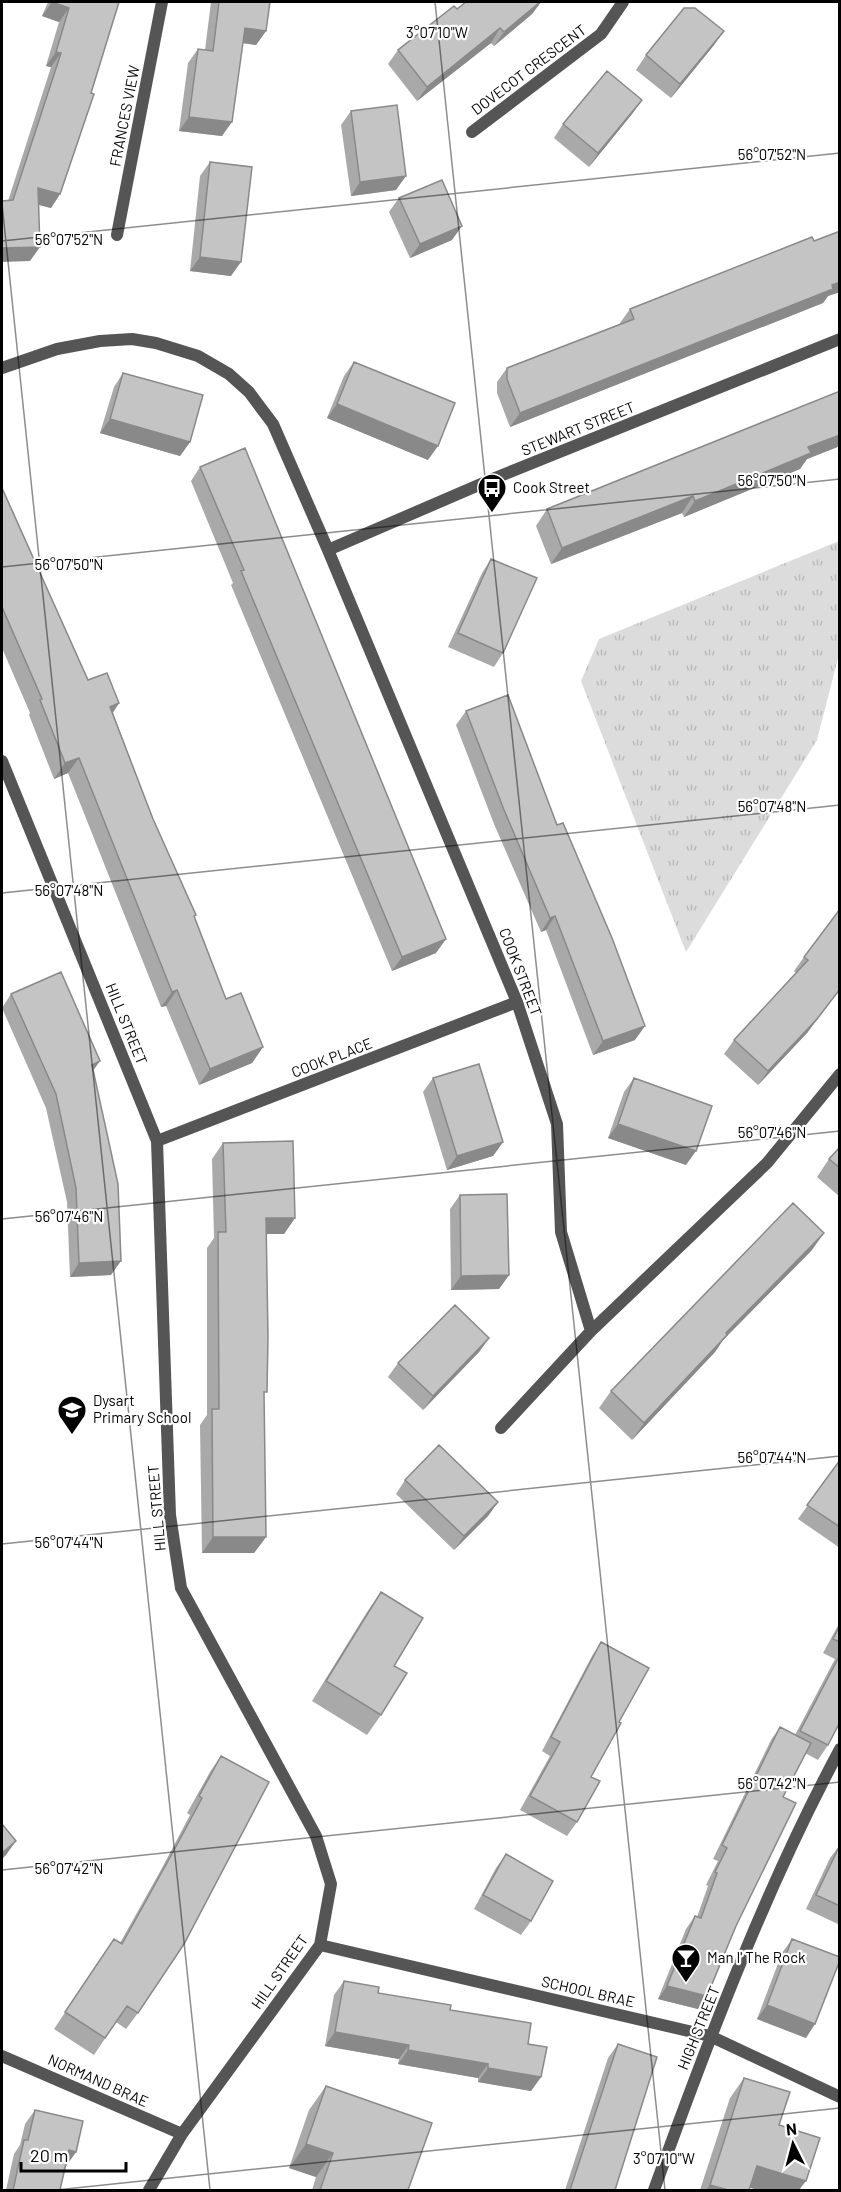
<svg xmlns="http://www.w3.org/2000/svg" width="841" height="2192" viewBox="0 0 841 2192" font-family="Barlow,sans-serif">
	<style>
		.park { fill: url(#park-tufts) }
		.lines { fill: none; stroke-linecap: round; stroke-linejoin: round }
		.street { stroke: #555; stroke-width: 12 }
		.wall { fill: #a9a9a9 }
		.shaded-wall { fill: #898989 }
		.building { fill: #c4c4c4; stroke: #898989; stroke-width: 1.5 }
		.ticks { fill: none; stroke: #000; stroke-width: 1.5; stroke-opacity: 0.45 }
		.labels { text-anchor: middle; stroke-width: 4.5; stroke-linejoin: round; paint-order: stroke }
		.street-label { font-size: 15px; fill: #000; stroke: #fff }
		.poi-label { font-size: 15px; fill: #000; stroke: #fff; text-anchor: start }
		.ticks-label { font-size: 15px; text-anchor: middle; fill: #000; stroke: #fff; stroke-width: 4.5; stroke-linejoin: round; paint-order: stroke }
	</style>
	<defs>
		<pattern id="park-tufts" width="24" height="20" patternUnits="userSpaceOnUse" patternTransform="scale(1.5)"><rect width="24" height="20" fill="#dcdcdc"/><path d="M3 7l-1-3M5 7V3M7 7l1-3M15 17l-1-3M17 17v-4M19 17l1-3" fill="none" stroke="#bbb"/></pattern>
	</defs>
	<rect width="100%" height="100%" fill="#fff"/>
	<path class="park" d="M 839,541 L 839,654 L 817,740 L 686,952 L 581,681 L 599,639 Z"/>
	<g class="lines">
		<path class="street" d="M 472,132 L 601,34 L 623,2
			M 117,235 L 162,2
			M 2,368 L 57,349 L 100,341 L 132,339 L 156,343 L 198,356 L 229,374 L 249,392 L 273,424 L 328,550 L 517,1002 L 557,1124 L 561,1232 L 591,1331
			M 328,550 L 495,478 L 840,339
			M 2,761 L 157,1141 L 170,1515 L 181,1588 L 316,1836 L 331,1884 L 320,1945 L 182,2134 L 149,2190
			M 157,1141 L 517,1002
			M 501,1428 L 591,1331 L 767,1163 L 840,1074
			M 320,1945 L 710,2036 L 840,2097
			M 2,2056 L 182,2134
			M 654,2190 C 708,2041 765,1889 840,1749"/>
	</g>
	<path class="wall" d="M 48,2 L 119,2 L 60,194 L 51,208 L 39,205 L 30,261 L 8,201 L 51,67 L 46,66 L 59,22 L 42,16 Z
		M 211,2 L 270,2 L 266,31 L 256,45 L 243,43 L 222,136 L 179,131 L 188,63 L 198,49 L 205,50 Z
		M 466,2 L 541,2 L 532,14 L 494,46 L 491,43 L 417,101 L 388,64 L 398,50 L 457,9 Z
		M 714,45 L 671,98 L 636,70 L 646,55 Z
		M 642,100 L 632,114 L 589,167 L 554,138 L 563,124 Z
		M 351,111 L 396,190 L 351,196 L 341,125 Z
		M 210,162 L 231,276 L 190,271 L 200,176 Z
		M 399,198 L 452,240 L 410,258 L 389,212 Z
		M 840,231 L 840,292 L 828,296 L 823,303 L 510,427 L 497,393 L 497,382 L 507,368 L 620,324 L 620,323 L 630,309 Z
		M 354,362 L 428,460 L 327,418 L 344,376 Z
		M 123,373 L 190,442 L 180,456 L 100,433 L 114,387 Z
		M 840,391 L 840,446 L 807,459 L 800,469 L 684,517 L 682,513 L 551,564 L 536,526 L 547,509 Z
		M 200,467 L 436,953 L 392,971 L 231,585 L 233,583 L 191,481 Z
		M 2,488 L 88,680 L 119,703 L 113,713 L 153,819 L 194,918 L 226,999 L 263,1047 L 252,1063 L 199,1085 L 166,1006 L 161,1007 L 68,773 L 54,779 L 29,715 L 30,713 L 2,648 Z
		M 491,559 L 503,653 L 494,667 L 448,647 L 482,573 Z
		M 466,711 L 635,1040 L 593,1055 L 546,930 L 541,932 L 494,824 L 456,725 Z
		M 804,957 L 840,989 L 807,1033 L 758,1085 L 724,1054 L 734,1040 L 796,973 L 794,971 Z
		M 11,994 L 93,1071 L 111,1275 L 70,1277 L 67,1202 L 46,1108 L 2,1008 Z
		M 433,1078 L 503,1142 L 493,1156 L 447,1170 L 423,1092 Z
		M 634,1078 L 686,1165 L 608,1138 L 624,1092 Z
		M 223,1143 L 295,1218 L 284,1234 L 266,1234 L 264,1397 L 266,1537 L 254,1553 L 202,1553 L 200,1425 L 207,1415 L 207,1248 L 214,1238 L 212,1159 Z
		M 840,1147 L 840,1197 L 817,1177 L 829,1159 Z
		M 460,1195 L 509,1275 L 499,1289 L 451,1290 L 450,1209 Z
		M 812,1250 L 723,1340 L 715,1352 L 632,1440 L 599,1408 L 611,1391 Z
		M 489,1338 L 479,1352 L 423,1410 L 388,1377 L 398,1363 Z
		M 840,1460 L 840,1548 L 798,1519 Z
		M 405,1480 L 498,1502 L 488,1516 L 454,1550 L 396,1494 Z
		M 381,1592 L 394,1666 L 381,1715 L 367,1735 L 312,1701 L 367,1612 Z
		M 840,1622 L 840,1722 L 828,1745 L 818,1760 L 805,1753 L 783,1797 L 736,1926 L 698,2009 L 658,1999 L 686,1929 L 695,1916 L 697,1917 L 708,1886 L 706,1885 L 718,1861 L 713,1859 L 771,1740 L 780,1727 L 795,1735 L 835,1659 L 823,1653 Z
		M 601,1642 L 619,1722 L 591,1777 L 577,1822 L 567,1836 L 520,1810 L 550,1756 L 542,1751 L 592,1656 Z
		M 221,1756 L 138,2013 L 126,2029 L 116,2022 L 94,2055 L 54,2029 L 114,1939 L 120,1943 L 162,1868 L 190,1815 L 187,1813 L 210,1772 Z
		M 840,1845 L 840,1925 L 806,1909 L 830,1858 Z
		M 506,1854 L 531,1921 L 521,1935 L 474,1909 L 496,1868 Z
		M 792,1939 L 806,2038 L 757,2019 L 782,1953 Z
		M 344,1981 L 378,1993 L 450,2010 L 528,2044 L 541,2077 L 531,2091 L 478,2082 L 478,2078 L 398,2064 L 399,2059 L 325,2046 L 334,1995 Z
		M 618,2044 L 615,2190 L 565,2190 L 608,2058 Z
		M 744,2078 L 750,2188 L 749,2190 L 700,2190 L 730,2098 Z
		M 326,2086 L 408,2190 L 312,2190 L 316,2177 L 289,2168 L 309,2110 Z
		M 35,2110 L 76,2152 L 66,2166 L 60,2190 L 6,2190 L 14,2154 L 20,2145 L 25,2124 Z"/>
	<path class="shaded-wall" d="M 52,2 L 69,8 L 59,22 L 42,16 Z
		M 540,2 L 541,2 L 532,14 L 494,46 L 504,32 Z
		M 245,28 L 266,31 L 256,45 L 235,42 Z
		M 500,28 L 491,43 L 417,101 L 427,87 Z
		M 724,31 L 714,45 L 671,98 L 680,84 Z
		M 56,52 L 61,53 L 51,67 L 46,66 Z
		M 642,100 L 632,114 L 589,167 L 598,153 Z
		M 189,117 L 232,122 L 222,136 L 179,131 Z
		M 406,176 L 396,190 L 351,196 L 360,182 Z
		M 38,188 L 60,194 L 51,208 L 28,202 Z
		M 462,226 L 452,240 L 410,258 L 420,244 Z
		M 40,247 L 30,261 L 2,262 L 2,248 Z
		M 200,257 L 241,262 L 231,276 L 190,271 Z
		M 840,282 L 840,292 L 828,296 L 823,303 L 510,427 L 520,413 Z
		M 337,404 L 438,446 L 428,460 L 327,418 Z
		M 110,419 L 190,442 L 180,456 L 100,433 Z
		M 840,435 L 840,446 L 807,459 L 800,469 L 684,517 L 695,501 L 808,447 Z
		M 693,496 L 682,513 L 551,564 L 562,548 Z
		M 119,703 L 108,719 L 110,707 Z
		M 79,758 L 68,773 L 54,779 L 65,763 Z
		M 555,916 L 546,930 L 541,932 L 550,918 Z
		M 446,939 L 436,953 L 392,971 L 402,957 Z
		M 840,989 L 807,1033 L 758,1085 L 768,1071 Z
		M 177,990 L 166,1006 L 161,1007 L 172,992 Z
		M 645,1026 L 635,1040 L 593,1055 L 603,1041 Z
		M 263,1047 L 252,1063 L 199,1085 L 210,1069 Z
		M 100,1061 L 90,1075 L 92,1065 Z
		M 618,1124 L 696,1151 L 686,1165 L 608,1138 Z
		M 503,1142 L 493,1156 L 447,1170 L 457,1156 Z
		M 266,1218 L 295,1218 L 284,1234 L 255,1234 Z
		M 824,1233 L 812,1250 L 723,1340 L 715,1352 L 632,1440 L 644,1423 L 726,1333 Z
		M 121,1261 L 111,1275 L 70,1277 L 79,1263 Z
		M 509,1275 L 499,1289 L 451,1290 L 461,1276 Z
		M 489,1338 L 479,1352 L 423,1410 L 433,1396 Z
		M 498,1502 L 488,1516 L 454,1550 L 464,1536 Z
		M 213,1537 L 266,1537 L 254,1553 L 202,1553 Z
		M 16,1841 L 6,1855 L 2,1859 L 2,1853 Z
		M 667,1986 L 707,1996 L 698,2009 L 658,1999 Z
		M 767,2005 L 815,2024 L 806,2038 L 757,2019 Z
		M 335,2032 L 409,2045 L 399,2059 L 325,2046 Z
		M 408,2050 L 488,2064 L 478,2078 L 398,2064 Z
		M 488,2068 L 541,2077 L 531,2091 L 478,2082 Z
		M 306,2144 L 333,2153 L 316,2177 L 289,2168 Z
		M 69,2150 L 76,2152 L 66,2166 L 60,2164 Z
		M 757,2166 L 806,2181 L 799,2190 L 758,2190 L 743,2186 Z
		M 710,2185 L 728,2190 L 706,2190 Z"/>
	<path class="building" d="M 52,2 L 119,2 L 91,93 L 94,94 L 60,194 L 38,188 L 40,247 L 2,248 L 2,201 L 13,200 L 61,53 L 56,52 L 69,8 Z
		M 219,2 L 270,2 L 266,31 L 245,28 L 232,122 L 189,117 L 198,49 L 213,51 Z
		M 466,2 L 540,2 L 504,32 L 500,28 L 427,87 L 398,50 L 454,6 L 457,9 Z
		M 684,8 L 695,8 L 724,31 L 680,84 L 646,55 Z
		M 607,71 L 642,100 L 598,153 L 563,124 Z
		M 397,105 L 406,176 L 360,182 L 351,111 Z
		M 210,162 L 252,167 L 241,262 L 200,257 Z
		M 442,180 L 462,226 L 420,244 L 399,198 Z
		M 840,231 L 840,282 L 832,285 L 833,289 L 520,413 L 507,379 L 507,368 L 634,319 L 630,309 L 812,237 L 814,241 Z
		M 354,362 L 455,403 L 438,446 L 337,404 Z
		M 123,373 L 203,395 L 190,442 L 110,419 Z
		M 840,391 L 840,435 L 808,447 L 811,453 L 695,501 L 693,496 L 562,548 L 547,509 Z
		M 245,448 L 446,939 L 402,957 L 241,571 L 244,570 L 200,467 Z
		M 2,488 L 88,680 L 107,673 L 119,703 L 110,707 L 153,819 L 196,915 L 194,916 L 226,999 L 241,993 L 263,1047 L 210,1069 L 177,990 L 172,992 L 79,758 L 65,763 L 40,700 L 42,699 L 2,607 Z
		M 491,559 L 537,578 L 503,653 L 458,633 Z
		M 508,695 L 557,825 L 563,823 L 612,938 L 645,1026 L 603,1041 L 555,916 L 550,918 L 504,810 L 466,711 Z
		M 840,909 L 840,989 L 817,1019 L 768,1071 L 734,1040 L 808,960 L 804,957 Z
		M 61,972 L 100,1061 L 92,1065 L 118,1184 L 121,1261 L 79,1263 L 76,1188 L 56,1094 L 11,994 Z
		M 479,1064 L 503,1142 L 457,1156 L 433,1078 Z
		M 634,1078 L 712,1106 L 696,1151 L 618,1124 Z
		M 293,1141 L 295,1218 L 266,1218 L 268,1337 L 267,1392 L 264,1392 L 266,1537 L 213,1537 L 212,1409 L 219,1409 L 218,1232 L 226,1232 L 223,1143 Z
		M 840,1147 L 840,1168 L 829,1159 Z
		M 507,1194 L 509,1275 L 461,1276 L 460,1195 Z
		M 793,1203 L 824,1233 L 726,1333 L 727,1335 L 644,1423 L 611,1391 Z
		M 455,1305 L 489,1338 L 433,1396 L 398,1363 Z
		M 439,1445 L 498,1502 L 464,1536 L 405,1480 Z
		M 840,1460 L 840,1527 L 807,1505 Z
		M 381,1592 L 423,1618 L 394,1666 L 407,1673 L 381,1715 L 326,1681 Z
		M 840,1625 L 840,1642 L 833,1639 Z
		M 601,1642 L 649,1668 L 619,1722 L 621,1723 L 591,1777 L 600,1781 L 577,1822 L 530,1796 L 560,1742 L 551,1737 Z
		M 840,1655 L 840,1722 L 828,1745 L 800,1731 Z
		M 780,1727 L 811,1743 L 783,1797 L 796,1803 L 736,1926 L 707,1996 L 667,1986 L 695,1916 L 701,1918 L 717,1873 L 715,1872 L 727,1848 L 722,1845 Z
		M 221,1756 L 269,1782 L 184,1944 L 138,2013 L 127,2006 L 105,2038 L 65,2012 L 114,1939 L 122,1944 L 173,1852 L 202,1798 L 199,1796 Z
		M 2,1824 L 16,1841 L 2,1853 Z
		M 840,1845 L 840,1906 L 816,1895 Z
		M 506,1854 L 553,1881 L 531,1921 L 483,1895 Z
		M 792,1939 L 840,1957 L 840,1960 L 815,2024 L 767,2005 Z
		M 344,1981 L 379,1987 L 378,1993 L 451,2005 L 450,2010 L 531,2023 L 528,2044 L 547,2047 L 541,2077 L 488,2068 L 488,2064 L 408,2050 L 409,2045 L 335,2032 Z
		M 618,2044 L 657,2057 L 615,2190 L 570,2190 Z
		M 744,2078 L 790,2092 L 779,2125 L 820,2138 L 806,2181 L 757,2166 L 749,2190 L 728,2190 L 710,2185 Z
		M 326,2086 L 432,2123 L 408,2190 L 320,2190 L 333,2153 L 306,2144 Z
		M 35,2110 L 83,2121 L 76,2152 L 69,2150 L 60,2190 L 13,2190 L 24,2140 L 28,2140 Z"/>
	<path class="ticks" d="M 435,2 L 665,2190M 2,204 L 210,2190M 2,241 L 840,153M 2,567 L 840,479M 2,893 L 840,805M 2,1219 L 840,1131M 2,1544 L 840,1456M 2,1870 L 840,1782M 56,2190 L 840,2108"/>
	<defs>
		<g id="bus-pin" transform="scale(1.5)"><path d="M0 17L-7.5 6A9.5 9.5 0 1 1 7.5 6Z" fill="#000" stroke="#fff"/><path d="M-5-6H5V4H4V6H2V4H-2V6H-4V4H-5ZM-3.5-4V0h7V-4ZM-3.5 1.2v1.5H-2V1.2ZM2 1.2v1.5H3.5V1.2Z" fill="#fff"/></g>
		<g id="school-pin" transform="scale(1.5)"><path d="M0 17L-7.5 6A9.5 9.5 0 1 1 7.5 6Z" fill="#000" stroke="#fff"/><path d="M0-5L7-2L0 1L-7-2ZM-4 1L0 2.5L4 1V4Q0 6-4 4Z" fill="#fff"/></g>
		<g id="bar-pin" transform="scale(1.5)"><path d="M0 17L-7.5 6A9.5 9.5 0 1 1 7.5 6Z" fill="#000" stroke="#fff"/><path d="M-6-5H6L.8 .8V4.5H3.5V6h-7V4.5H-.8V.8Z" fill="#fff"/></g>
	</defs>
	<g fill-rule="evenodd">
		<use href="#bus-pin" x="492" y="488"/>
		<use href="#school-pin" x="72" y="1410"/>
		<use href="#bar-pin" x="686" y="1958"/>
	</g>
	<g class="labels">
		<g class="street-label">
			<text transform="translate(529 70) rotate(-37)" y="5">DOVECOT CRESCENT</text>
			<text transform="translate(125 116) rotate(-79)" y="5">FRANCES VIEW</text>
			<text transform="translate(578 429) rotate(-22)" y="5">STEWART STREET</text>
			<text transform="translate(520 972) rotate(69)" y="5">COOK STREET</text>
			<text transform="translate(126 1024) rotate(68)" y="5">HILL STREET</text>
			<text transform="translate(332 1058) rotate(-21)" y="5">COOK PLACE</text>
			<text transform="translate(157 1508) rotate(-95)" y="5">HILL STREET</text>
			<text transform="translate(280 1972) rotate(-55)" y="5">HILL STREET</text>
			<text transform="translate(588 1992) rotate(13)" y="5">SCHOOL BRAE</text>
			<text transform="translate(699 2028) rotate(-68)" y="5">HIGH STREET</text>
			<text transform="translate(98 2081) rotate(24)" y="5">NORMAND BRAE</text>
		</g>
		<g class="poi-label">
			<text x="513" y="493">Cook Street</text>
			<text x="93" y="1406">Dysart<tspan x="93" dy="17">Primary School</tspan></text>
			<text x="707" y="1963">Man I' The Rock</text>
		</g>
	</g>
	<g class="ticks-label">
		<text x="437" y="38">3°07'10"W</text>
		<text x="772" y="160">56°07'52"N</text>
		<text x="69" y="245">56°07'52"N</text>
		<text x="772" y="486">56°07'50"N</text>
		<text x="69" y="570">56°07'50"N</text>
		<text x="772" y="812">56°07'48"N</text>
		<text x="69" y="896">56°07'48"N</text>
		<text x="772" y="1138">56°07'46"N</text>
		<text x="69" y="1222">56°07'46"N</text>
		<text x="772" y="1463">56°07'44"N</text>
		<text x="69" y="1548">56°07'44"N</text>
		<text x="772" y="1789">56°07'42"N</text>
		<text x="69" y="1874">56°07'42"N</text>
		<text x="664" y="2164">3°07'10"W</text>
	</g>
	<rect width="841" height="2192" fill="none" stroke="#000000" stroke-width="6"/>
	<g transform="translate(793 2144) rotate(354)" stroke="#ffffff" stroke-width="4.5" paint-order="stroke">
	<path d="M0-4.5L10 22L0 15L-10 22Z" fill="#000000"/>
	<text y="-9" font-size="16" font-weight="bold" text-anchor="middle" fill="#000000">N</text>
	</g>
	<path d="M21 2162v9h105v-9" fill="none" stroke="#000000" stroke-width="3"/>
	<text x="30" y="2162" font-size="18" fill="#000000" stroke="#ffffff" stroke-width="4.5" paint-order="stroke">20 m</text>
</svg>
